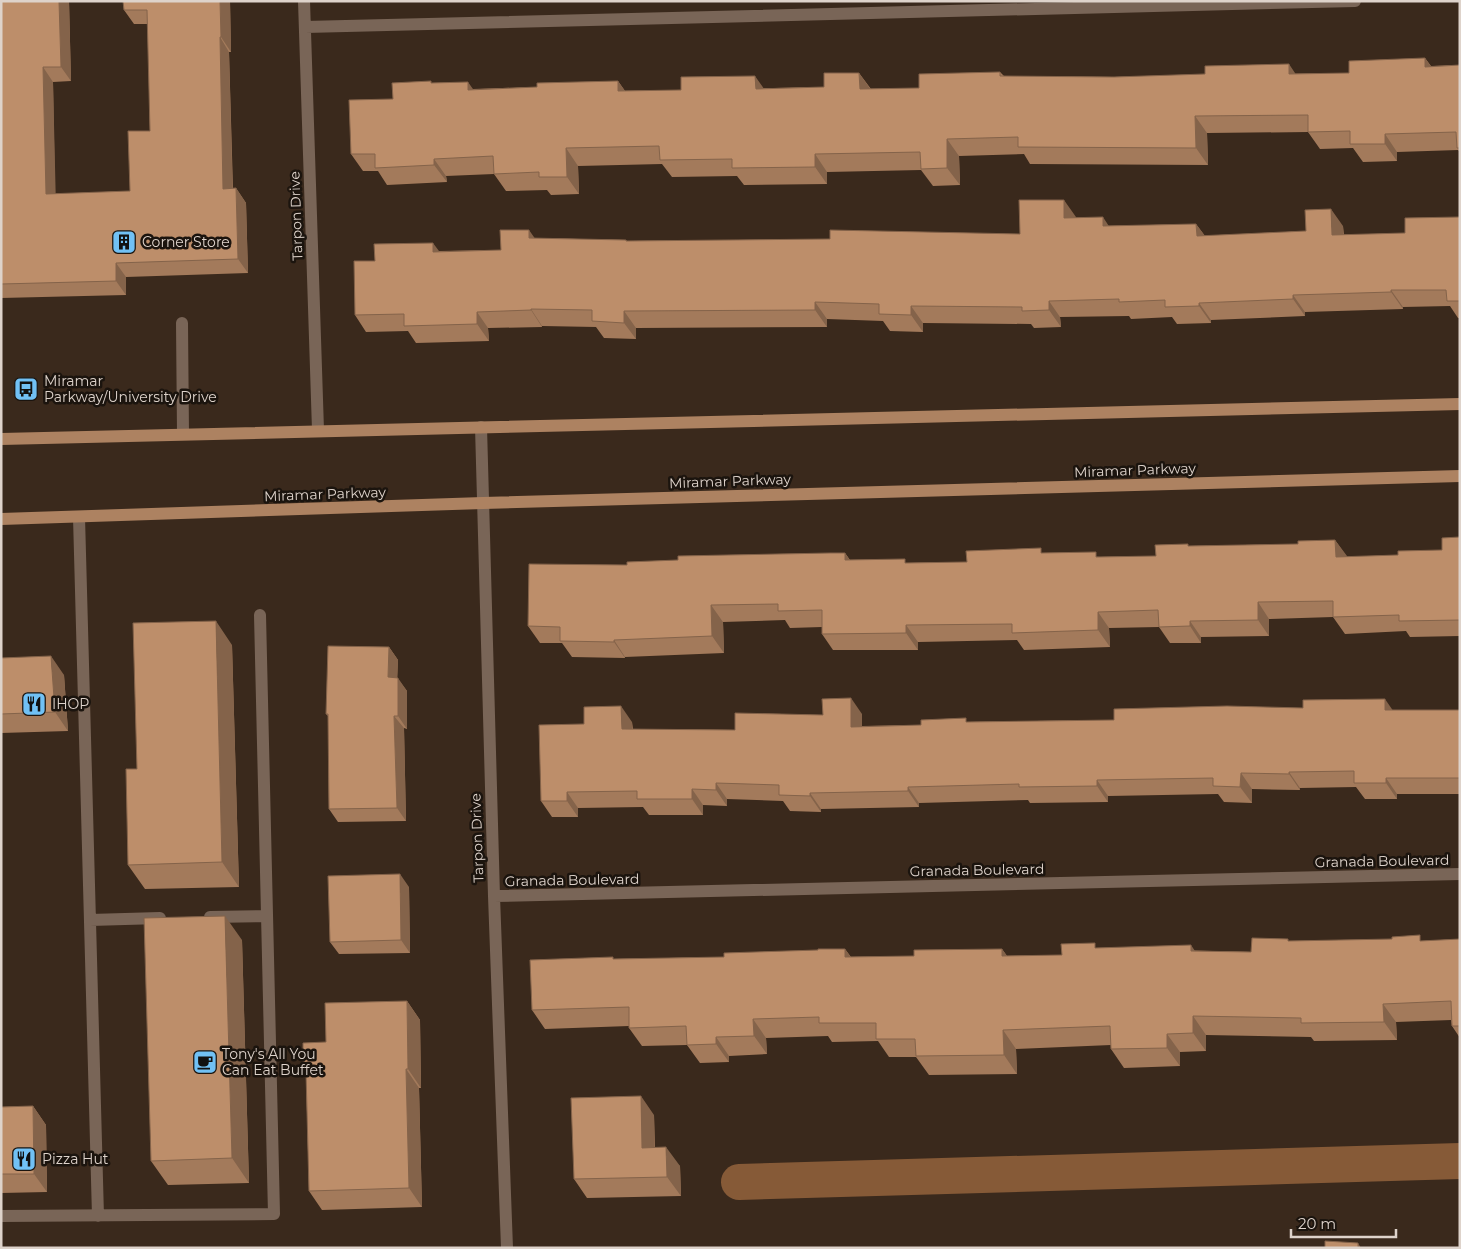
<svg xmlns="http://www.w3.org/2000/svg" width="1461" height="1249" viewBox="0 0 1461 1249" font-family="Montserrat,sans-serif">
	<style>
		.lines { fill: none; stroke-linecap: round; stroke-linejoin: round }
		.canal { stroke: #865a37; stroke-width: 36 }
		.service { stroke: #796557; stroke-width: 12 }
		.minor { stroke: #796557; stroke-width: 12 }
		.primary { stroke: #ad8261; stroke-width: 12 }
		.wall { fill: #a37a5b }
		.shaded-wall { fill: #84634a }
		.building { fill: #bd8e6a; stroke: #84634a }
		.labels { text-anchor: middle; stroke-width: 5; stroke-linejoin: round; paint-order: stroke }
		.street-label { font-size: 14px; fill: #ded3cb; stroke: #1b140e }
		.poi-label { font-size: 14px; fill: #ded3cb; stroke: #1b140e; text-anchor: start }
	</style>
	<rect width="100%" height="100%" fill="#3a291c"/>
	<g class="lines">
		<path class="canal" d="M 739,1182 L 1460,1161"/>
		<path class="service" d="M 182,323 L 183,434
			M 79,517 L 98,1216
			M 210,917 L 267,916
			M 90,920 L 160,918
			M 1,1216 L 274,1214 L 260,615"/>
		<path class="minor" d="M 304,1 L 318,430
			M 305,27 L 1355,1
			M 481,427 L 494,896 L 507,1248
			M 494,896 L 1460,874"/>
		<path class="primary" d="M 1,439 L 1460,404
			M 1,519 L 483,503 L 1460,476"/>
	</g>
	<path class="wall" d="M 1,1 L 69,1 L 71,81 L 53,82 L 55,194 L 130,191 L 150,131 L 148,24 L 134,24 L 124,10 L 123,1 L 230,1 L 231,52 L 229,52 L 233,189 L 236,188 L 246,203 L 248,273 L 126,277 L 126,295 L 1,298 Z
		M 1425,58 L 1431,66 L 1460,65 L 1460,152 L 1458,150 L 1397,152 L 1397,161 L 1363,162 L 1353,148 L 1320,149 L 1308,132 L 1207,133 L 1208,165 L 1030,164 L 1024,154 L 959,156 L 960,185 L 933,186 L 921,170 L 827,172 L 827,184 L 744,185 L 737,176 L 672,177 L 662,164 L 578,166 L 579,194 L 551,195 L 547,190 L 506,191 L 494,174 L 446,176 L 447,182 L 387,185 L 378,171 L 363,171 L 351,154 L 393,99 L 432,83 L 473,89 L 537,87 L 618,81 L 625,91 L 824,87 L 859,73 L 871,89 L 919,88 L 1000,72 L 1004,76 L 1114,77 L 1349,73 Z
		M 1076,217 L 1076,218 L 1109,226 L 1196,224 L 1205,236 L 1306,231 L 1343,226 L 1344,235 L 1405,233 L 1460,217 L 1460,318 L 1458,318 L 1450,306 L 1403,307 L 1403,309 L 1305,312 L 1305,316 L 1211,320 L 1211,323 L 1177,324 L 1172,317 L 1131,319 L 1129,316 L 1060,317 L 1061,327 L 1034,328 L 1031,324 L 923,323 L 923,332 L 890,331 L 883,321 L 827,319 L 827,327 L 636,328 L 636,339 L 604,338 L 596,327 L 542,326 L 542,327 L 488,328 L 489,341 L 416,343 L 408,331 L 366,332 L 355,315 L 375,261 L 439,251 L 501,250 L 535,238 L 626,240 L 627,241 L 830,239 L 1020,234 Z
		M 1460,537 L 1460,636 L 1410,637 L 1406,631 L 1345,634 L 1333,617 L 1269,619 L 1269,636 L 1201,637 L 1201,643 L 1170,643 L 1159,627 L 1109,628 L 1110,647 L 1024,650 L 1017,640 L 918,642 L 918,650 L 833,650 L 822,634 L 822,627 L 790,628 L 785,620 L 723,622 L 724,653 L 625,657 L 625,658 L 572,657 L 562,643 L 540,643 L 528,626 L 627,565 L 845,553 L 850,560 L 908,563 L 967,562 L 1045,553 L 1100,557 L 1156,556 L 1189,546 L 1298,544 L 1335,540 L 1347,557 L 1398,555 L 1442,550 Z
		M 232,645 L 239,887 L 145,889 L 128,865 Z
		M 389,647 L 398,660 L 397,678 L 407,691 L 407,729 L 404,728 L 406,821 L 338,822 L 329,809 L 328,716 L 326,714 Z
		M 1,658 L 64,675 L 68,731 L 1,733 Z
		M 1392,710 L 1460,710 L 1460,794 L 1397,794 L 1397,799 L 1365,799 L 1356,787 L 1300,788 L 1300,790 L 1252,789 L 1252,803 L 1224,802 L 1218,794 L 1108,796 L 1108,802 L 1030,803 L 1028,800 L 919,803 L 919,807 L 821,809 L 821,812 L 790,811 L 783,801 L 727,799 L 727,806 L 703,805 L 703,815 L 649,815 L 643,807 L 578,808 L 578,817 L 552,817 L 541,801 L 632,722 L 633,729 L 735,730 L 823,715 L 862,714 L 862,726 L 921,725 L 969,722 L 1114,720 Z
		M 409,887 L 410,953 L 339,954 L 330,942 Z
		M 1460,939 L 1460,1038 L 1452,1026 L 1451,1020 L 1396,1022 L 1397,1040 L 1314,1041 L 1311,1037 L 1206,1035 L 1206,1051 L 1180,1052 L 1180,1066 L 1124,1068 L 1111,1049 L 1111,1045 L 1016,1049 L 1017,1074 L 929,1075 L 916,1057 L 889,1057 L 878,1041 L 832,1042 L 828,1036 L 766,1038 L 767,1054 L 729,1056 L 729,1062 L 700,1063 L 687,1045 L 642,1046 L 629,1028 L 629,1026 L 545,1029 L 532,1010 L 615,959 L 724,957 L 845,949 L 851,957 L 914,956 L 1002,949 L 1007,956 L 1062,955 L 1098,948 L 1251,952 L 1290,941 L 1424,941 Z
		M 242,940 L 249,1183 L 168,1185 L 151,1161 Z
		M 407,1001 L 420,1020 L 421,1088 L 419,1088 L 422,1207 L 322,1210 L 309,1191 L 306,1076 L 303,1072 L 326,1042 Z
		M 33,1106 L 46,1125 L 47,1192 L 1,1193 L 1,1107 Z
		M 654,1115 L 655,1147 L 680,1166 L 681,1196 L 587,1198 L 574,1179 Z"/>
	<path class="shaded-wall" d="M 59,1 L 69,1 L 71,81 L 61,67 Z
		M 220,1 L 230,1 L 231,52 L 221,37 Z
		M 220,37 L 229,52 L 233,203 L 223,189 Z
		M 1425,58 L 1437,75 L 1425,67 Z
		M 1289,64 L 1301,82 L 1289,74 Z
		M 43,67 L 53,82 L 56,208 L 46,194 Z
		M 859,73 L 871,90 L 860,89 Z
		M 755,76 L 767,93 L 756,89 Z
		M 618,81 L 630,98 L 618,91 Z
		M 468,82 L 480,99 L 468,90 Z
		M 1195,116 L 1207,133 L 1208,165 L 1196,148 Z
		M 1385,134 L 1397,152 L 1397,161 L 1385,144 Z
		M 947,139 L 959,156 L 960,185 L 947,168 Z
		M 566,148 L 578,166 L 579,194 L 567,177 Z
		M 815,154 L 827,172 L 827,184 L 815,167 Z
		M 434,159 L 446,176 L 447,182 L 434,165 Z
		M 236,188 L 246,203 L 248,273 L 238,259 Z
		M 1064,200 L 1076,217 L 1076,235 L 1064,218 Z
		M 1331,209 L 1343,226 L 1344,252 L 1332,235 Z
		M 1103,217 L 1114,234 L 1103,226 Z
		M 1196,224 L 1208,240 L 1197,236 Z
		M 529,230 L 541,247 L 529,238 Z
		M 433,243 L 445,259 L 433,252 Z
		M 116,263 L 126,277 L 126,295 L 116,281 Z
		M 1391,290 L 1403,307 L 1403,309 L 1391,292 Z
		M 1293,295 L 1305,312 L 1305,316 L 1293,299 Z
		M 1049,301 L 1060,317 L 1061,327 L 1049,310 Z
		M 815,302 L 827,319 L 827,327 L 815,310 Z
		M 1199,303 L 1211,320 L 1211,323 L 1199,306 Z
		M 911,306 L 923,323 L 923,332 L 911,315 Z
		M 531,309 L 542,326 L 542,327 L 531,310 Z
		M 624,311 L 636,328 L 636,339 L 624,323 Z
		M 477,312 L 488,328 L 489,341 L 477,324 Z
		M 1335,540 L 1347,556 L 1347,573 L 1336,557 Z
		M 845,553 L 856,569 L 845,560 Z
		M 1258,602 L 1269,619 L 1269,636 L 1258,620 Z
		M 711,605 L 723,622 L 724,653 L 712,636 Z
		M 1098,612 L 1109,628 L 1110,647 L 1098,630 Z
		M 216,621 L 232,645 L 239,887 L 222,862 Z
		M 1190,621 L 1201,637 L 1201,643 L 1190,626 Z
		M 906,625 L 918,642 L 918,650 L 906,633 Z
		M 614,640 L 625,657 L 625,658 L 614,642 Z
		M 389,647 L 398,660 L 397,690 L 388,677 Z
		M 51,656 L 64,675 L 68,731 L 55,712 Z
		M 398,678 L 407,691 L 407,729 L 398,716 Z
		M 851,698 L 862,714 L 862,742 L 851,727 Z
		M 1385,699 L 1396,715 L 1385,710 Z
		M 621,706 L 632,722 L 633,745 L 622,729 Z
		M 394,716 L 404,728 L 406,821 L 397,808 Z
		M 1289,772 L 1300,788 L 1300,790 L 1289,774 Z
		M 1241,773 L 1252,789 L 1252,803 L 1240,787 Z
		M 1386,778 L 1397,794 L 1397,799 L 1386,783 Z
		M 1097,780 L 1108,796 L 1108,802 L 1097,786 Z
		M 716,783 L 727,799 L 727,806 L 716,790 Z
		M 908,787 L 919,803 L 919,807 L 908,791 Z
		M 692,789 L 703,805 L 703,815 L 692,799 Z
		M 567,792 L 578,808 L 578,817 L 567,801 Z
		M 810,793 L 821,809 L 821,812 L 810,796 Z
		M 400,874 L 409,887 L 410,953 L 401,940 Z
		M 225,916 L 242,940 L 249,1183 L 232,1158 Z
		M 1191,945 L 1203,963 L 1191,951 Z
		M 845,949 L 858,967 L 845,957 Z
		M 1002,949 L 1015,967 L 1002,956 Z
		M 407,1001 L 420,1020 L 421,1088 L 408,1069 Z
		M 1383,1004 L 1396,1022 L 1397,1040 L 1384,1022 Z
		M 1193,1016 L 1206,1035 L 1206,1051 L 1193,1033 Z
		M 753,1019 L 766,1038 L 767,1054 L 754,1036 Z
		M 1003,1030 L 1016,1049 L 1017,1074 L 1004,1055 Z
		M 1167,1034 L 1180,1052 L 1180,1066 L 1167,1048 Z
		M 716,1037 L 729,1056 L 729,1062 L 716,1044 Z
		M 406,1069 L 419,1088 L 422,1207 L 409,1188 Z
		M 641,1096 L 654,1115 L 655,1166 L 642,1148 Z
		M 33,1106 L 46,1125 L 47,1192 L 34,1174 Z
		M 666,1147 L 680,1166 L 681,1196 L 667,1177 Z
		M 1358,1243 L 1361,1248 L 1358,1248 Z"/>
	<path class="building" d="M 1,1 L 59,1 L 61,67 L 43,67 L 46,194 L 130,191 L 128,131 L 150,131 L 147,10 L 124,10 L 123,1 L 220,1 L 221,37 L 220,37 L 223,189 L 236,188 L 238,259 L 116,263 L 116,281 L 1,284 Z
		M 1425,58 L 1425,67 L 1460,65 L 1460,148 L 1457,148 L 1456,132 L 1385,134 L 1385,144 L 1350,144 L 1350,131 L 1308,132 L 1308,115 L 1195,116 L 1196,148 L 1018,147 L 1018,137 L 947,139 L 947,168 L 921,169 L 920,152 L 815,154 L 815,167 L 732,168 L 732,159 L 660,160 L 659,146 L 566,148 L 567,177 L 539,177 L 539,172 L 494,174 L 493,156 L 434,159 L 434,165 L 375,168 L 375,154 L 351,154 L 349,100 L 393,99 L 392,83 L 431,81 L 431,83 L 468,82 L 468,90 L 537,87 L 537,83 L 618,81 L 618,91 L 681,90 L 681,77 L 755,76 L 756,89 L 824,87 L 824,73 L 859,73 L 860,89 L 919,88 L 919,74 L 1000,72 L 1000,76 L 1114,77 L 1205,74 L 1205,66 L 1289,64 L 1289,74 L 1349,73 L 1349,61 Z
		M 1019,200 L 1064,200 L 1064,218 L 1103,217 L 1103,226 L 1196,224 L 1197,236 L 1306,231 L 1305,210 L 1331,209 L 1332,235 L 1405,233 L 1405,218 L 1460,217 L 1460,301 L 1447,301 L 1446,290 L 1391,290 L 1391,292 L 1293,295 L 1293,299 L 1199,303 L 1199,306 L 1165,307 L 1165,300 L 1119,302 L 1119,299 L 1049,301 L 1049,310 L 1022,311 L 1022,307 L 911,306 L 911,315 L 879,314 L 879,304 L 815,302 L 815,310 L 624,311 L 624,323 L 592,321 L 592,310 L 531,309 L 531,310 L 477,312 L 477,324 L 404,326 L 404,314 L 355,315 L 354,261 L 375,261 L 374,244 L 433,243 L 433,252 L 501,250 L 500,230 L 529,230 L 529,238 L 626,240 L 626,241 L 830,239 L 830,230 L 1020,234 Z
		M 1460,537 L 1460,620 L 1399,621 L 1399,615 L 1333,617 L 1333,601 L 1258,602 L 1258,620 L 1190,621 L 1190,626 L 1159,627 L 1158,610 L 1098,612 L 1098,630 L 1012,633 L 1012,624 L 906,625 L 906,633 L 822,634 L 822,610 L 778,611 L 778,604 L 711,605 L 712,636 L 614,640 L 614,642 L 560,641 L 560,627 L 528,626 L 529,564 L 627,565 L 627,562 L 678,560 L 678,556 L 830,553 L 845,553 L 845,560 L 905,559 L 905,563 L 967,562 L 966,551 L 1041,548 L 1041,553 L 1096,552 L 1096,557 L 1156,556 L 1155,545 L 1188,544 L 1188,546 L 1298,544 L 1298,541 L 1335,540 L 1336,557 L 1398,555 L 1398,551 L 1442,550 L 1442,538 Z
		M 216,621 L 222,862 L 128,865 L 126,769 L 137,769 L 133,623 Z
		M 328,646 L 389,647 L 388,677 L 398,678 L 398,716 L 394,716 L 397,808 L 329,809 L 328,714 L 326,714 Z
		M 51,656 L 55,712 L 1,714 L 1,658 Z
		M 851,698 L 851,727 L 921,725 L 921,720 L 966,718 L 966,722 L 1114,720 L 1114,709 L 1227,706 L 1303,708 L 1303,700 L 1385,699 L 1385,710 L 1460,710 L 1460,778 L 1386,778 L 1386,783 L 1354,783 L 1354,771 L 1289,772 L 1289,774 L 1241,773 L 1240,787 L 1213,786 L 1213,778 L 1097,780 L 1097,786 L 1019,787 L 1019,784 L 908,787 L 908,791 L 810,793 L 810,796 L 779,795 L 779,785 L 716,783 L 716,790 L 692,789 L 692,799 L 637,799 L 637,791 L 567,792 L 567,801 L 541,801 L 539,725 L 584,724 L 584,707 L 621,706 L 622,729 L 735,730 L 735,713 L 823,715 L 822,699 Z
		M 400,874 L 401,940 L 330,942 L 328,876 Z
		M 225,916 L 232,1158 L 151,1161 L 144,918 Z
		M 1420,935 L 1420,941 L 1460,939 L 1460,1026 L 1452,1026 L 1451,1001 L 1383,1004 L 1384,1022 L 1301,1023 L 1301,1018 L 1193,1016 L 1193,1033 L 1167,1034 L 1167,1048 L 1111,1049 L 1110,1026 L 1003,1030 L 1004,1055 L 916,1056 L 915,1039 L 876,1039 L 876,1023 L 819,1023 L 819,1017 L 753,1019 L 754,1036 L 716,1037 L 716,1044 L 687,1045 L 686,1026 L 629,1028 L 629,1007 L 532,1010 L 530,960 L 613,957 L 613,959 L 724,957 L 724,953 L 818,950 L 818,949 L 845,949 L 845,957 L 914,956 L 914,950 L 1002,949 L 1002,956 L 1062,955 L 1061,944 L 1095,943 L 1095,948 L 1191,945 L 1191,951 L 1251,952 L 1252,938 L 1288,939 L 1288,941 L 1392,939 L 1392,937 Z
		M 407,1001 L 408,1069 L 406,1069 L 409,1188 L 309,1191 L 306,1072 L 303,1072 L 303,1043 L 326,1042 L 325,1003 Z
		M 641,1096 L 642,1148 L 666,1147 L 667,1177 L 574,1179 L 571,1098 Z
		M 33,1106 L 34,1174 L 1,1174 L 1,1107 Z
		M 1325,1241 L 1358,1243 L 1358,1248 L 1325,1248 Z"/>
	<defs>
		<g id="building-square" transform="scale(1.25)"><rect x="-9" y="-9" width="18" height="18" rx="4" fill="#71c1f5" stroke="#1b140e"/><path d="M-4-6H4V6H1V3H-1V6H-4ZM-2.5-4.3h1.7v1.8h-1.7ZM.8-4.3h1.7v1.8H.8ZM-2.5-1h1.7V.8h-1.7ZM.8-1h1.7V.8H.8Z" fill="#111"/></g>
		<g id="bus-square" transform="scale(1.25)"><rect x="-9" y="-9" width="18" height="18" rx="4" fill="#71c1f5" stroke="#1b140e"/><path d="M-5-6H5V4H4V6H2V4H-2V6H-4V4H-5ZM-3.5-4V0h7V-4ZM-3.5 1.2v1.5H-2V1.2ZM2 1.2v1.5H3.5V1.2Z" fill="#111"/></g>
		<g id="restaurant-square" transform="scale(1.25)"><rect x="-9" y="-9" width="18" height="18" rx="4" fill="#71c1f5" stroke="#1b140e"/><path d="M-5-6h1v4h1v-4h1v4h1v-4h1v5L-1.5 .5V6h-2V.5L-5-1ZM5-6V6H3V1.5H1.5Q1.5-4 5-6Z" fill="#111"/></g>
		<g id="cafe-square" transform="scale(1.25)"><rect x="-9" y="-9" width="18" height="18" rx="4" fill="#71c1f5" stroke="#1b140e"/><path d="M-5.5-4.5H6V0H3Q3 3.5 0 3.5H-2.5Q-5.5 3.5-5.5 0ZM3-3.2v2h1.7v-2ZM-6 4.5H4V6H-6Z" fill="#111"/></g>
	</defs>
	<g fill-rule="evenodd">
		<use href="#building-square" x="124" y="242"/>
		<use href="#bus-square" x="26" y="389"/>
		<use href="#restaurant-square" x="34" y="704"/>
		<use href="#cafe-square" x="205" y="1062"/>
		<use href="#restaurant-square" x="24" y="1159"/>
	</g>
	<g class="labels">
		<g class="street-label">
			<text transform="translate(296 216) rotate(-92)" y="5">Tarpon Drive</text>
			<text transform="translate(1135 470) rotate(-2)" y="5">Miramar Parkway</text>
			<text transform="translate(730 481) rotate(-2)" y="5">Miramar Parkway</text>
			<text transform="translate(325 494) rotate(-2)" y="5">Miramar Parkway</text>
			<text transform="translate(477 838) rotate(-92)" y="5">Tarpon Drive</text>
			<text transform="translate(1382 861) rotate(-1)" y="5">Granada Boulevard</text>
			<text transform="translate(977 870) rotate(-1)" y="5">Granada Boulevard</text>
			<text transform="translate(572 880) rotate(-1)" y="5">Granada Boulevard</text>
		</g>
		<g class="poi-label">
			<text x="142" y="247">Corner Store</text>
			<text x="44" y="386">Miramar<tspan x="44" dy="16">Parkway/University Drive</tspan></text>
			<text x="52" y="709">IHOP</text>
			<text x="222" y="1059">Tony's All You<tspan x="222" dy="16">Can Eat Buffet</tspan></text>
			<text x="42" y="1164">Pizza Hut</text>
		</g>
	</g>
	<rect width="1461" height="1249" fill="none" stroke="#ded3cb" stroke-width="5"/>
	<path d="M1291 1229v8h105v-8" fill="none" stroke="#ded3cb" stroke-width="2.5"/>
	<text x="1298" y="1229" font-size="15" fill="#ded3cb" stroke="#1b140e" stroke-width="4" paint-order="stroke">20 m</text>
</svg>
